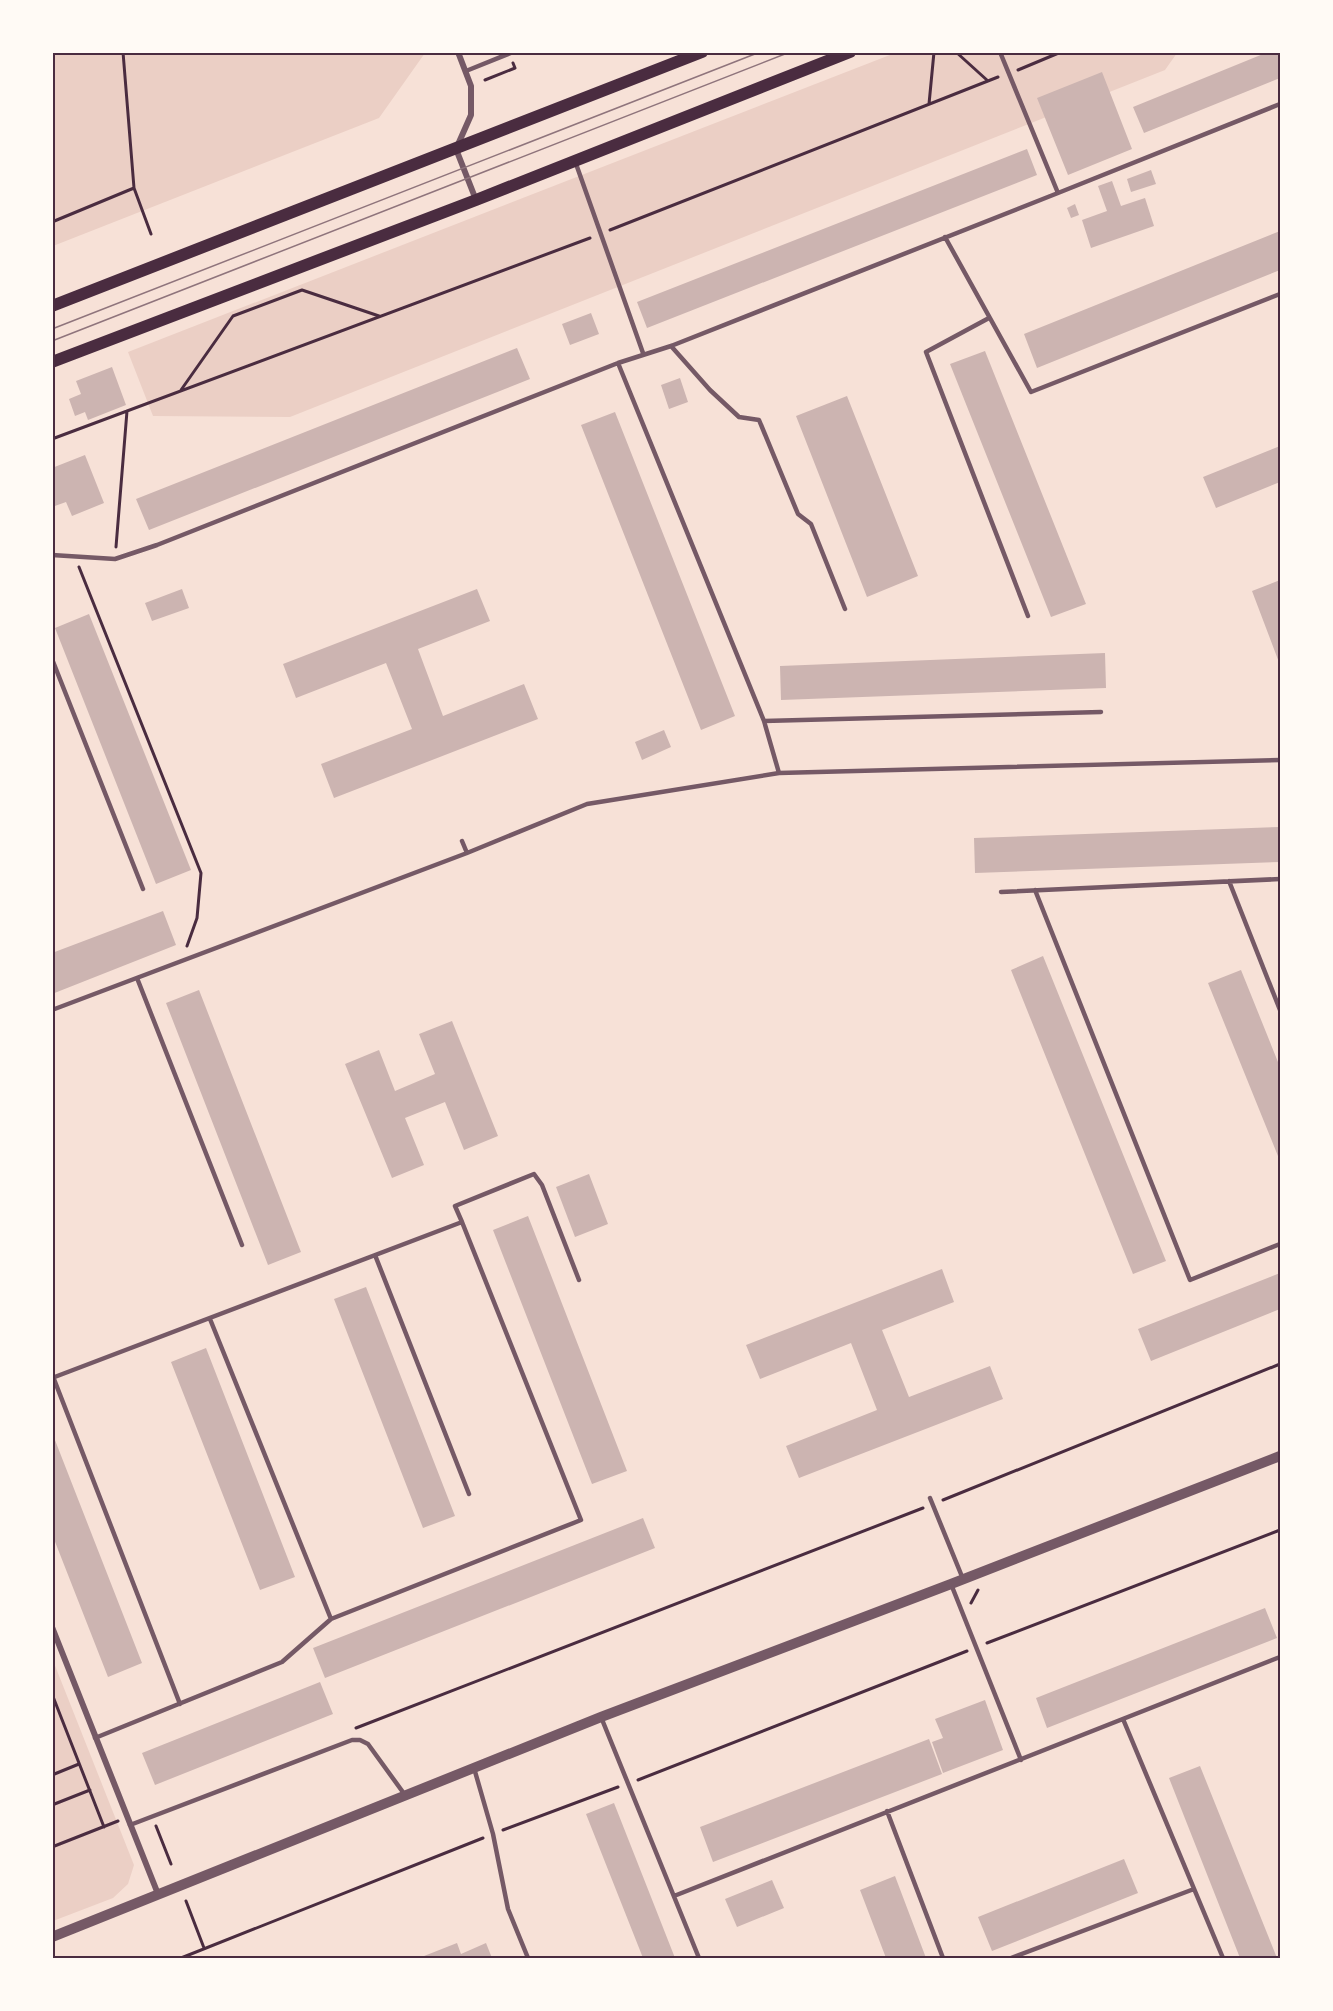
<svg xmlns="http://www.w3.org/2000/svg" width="1333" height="2011" viewBox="0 0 1333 2011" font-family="'Times New Roman',serif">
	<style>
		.green { fill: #ebcfc5 }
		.building { fill: #ccb4b1 }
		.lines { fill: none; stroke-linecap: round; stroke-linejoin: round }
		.path { stroke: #4a2c40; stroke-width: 3 }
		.service { stroke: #755966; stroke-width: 4.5 }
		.minor { stroke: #755966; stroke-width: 6 }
		.tertiary { stroke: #755966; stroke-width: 10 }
		.secondary { stroke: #4a2c40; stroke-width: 12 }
		.tram { stroke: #8f747c; stroke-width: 1.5 }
		.neatline { fill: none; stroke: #4a2c40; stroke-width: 2 }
	</style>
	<rect width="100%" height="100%" fill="#f7e1d7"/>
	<path class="green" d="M 53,53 L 425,53 L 379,118 L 53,246 Z
		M 895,53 L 1177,53 L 1165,70 L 290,417 L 153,416 L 128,352 Z
		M 52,1658 L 134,1865 L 128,1884 L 113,1898 L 53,1921 Z"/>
	<path class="building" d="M 1268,52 L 1280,52 L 1280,78 L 1144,133 L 1133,107 Z
		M 1102,72 L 1132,149 L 1068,175 L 1037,98 Z
		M 1027,149 L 1037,175 L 647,328 L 637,302 Z
		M 1151,170 L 1156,184 L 1131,192 L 1127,179 Z
		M 1112,181 L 1121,206 L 1145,198 L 1154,226 L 1091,248 L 1082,220 L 1107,211 L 1098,186 Z
		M 1075,204 L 1079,215 L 1071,218 L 1067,208 Z
		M 1280,231 L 1280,270 L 1037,368 L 1024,334 Z
		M 591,313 L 599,334 L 570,345 L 562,324 Z
		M 517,348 L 530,379 L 149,530 L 136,499 Z
		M 985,351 L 1086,604 L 1051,617 L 950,364 Z
		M 112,367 L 126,405 L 88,420 L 85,412 L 75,416 L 69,399 L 81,394 L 76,381 Z
		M 680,378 L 688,402 L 669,409 L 661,385 Z
		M 847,396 L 918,576 L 867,597 L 796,416 Z
		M 615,412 L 735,716 L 701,730 L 581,425 Z
		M 1280,446 L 1280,482 L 1216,508 L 1203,477 Z
		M 85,455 L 104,503 L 72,516 L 66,502 L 52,507 L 52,468 Z
		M 1280,580 L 1280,665 L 1252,591 Z
		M 182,589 L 189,608 L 152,621 L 145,603 Z
		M 477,589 L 490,621 L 418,649 L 443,716 L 524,684 L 538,719 L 334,798 L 321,764 L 412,729 L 386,663 L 296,698 L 283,664 Z
		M 89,614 L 191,870 L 156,884 L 55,628 Z
		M 1105,653 L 1106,688 L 781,700 L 780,666 Z
		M 664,730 L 671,747 L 642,760 L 635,742 Z
		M 1280,827 L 1280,862 L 975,873 L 974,838 Z
		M 163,911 L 176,945 L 52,994 L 52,953 Z
		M 1043,956 L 1166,1261 L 1133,1274 L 1011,970 Z
		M 1241,970 L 1280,1067 L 1280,1161 L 1208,983 Z
		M 199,990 L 301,1252 L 268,1265 L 166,1003 Z
		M 452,1021 L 498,1136 L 464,1150 L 445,1102 L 405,1118 L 424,1165 L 392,1178 L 345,1064 L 379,1050 L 395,1091 L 435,1074 L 419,1034 Z
		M 589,1174 L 608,1224 L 575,1237 L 556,1187 Z
		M 528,1216 L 627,1471 L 592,1484 L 493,1230 Z
		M 942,1269 L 954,1302 L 882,1330 L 909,1397 L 990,1366 L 1003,1399 L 799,1478 L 786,1446 L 877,1410 L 851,1343 L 760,1379 L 746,1345 Z
		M 1280,1273 L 1280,1309 L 1151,1361 L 1138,1329 Z
		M 366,1287 L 455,1516 L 423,1528 L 334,1299 Z
		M 206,1348 L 295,1577 L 260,1590 L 171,1362 Z
		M 53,1435 L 142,1663 L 108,1677 L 52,1534 Z
		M 643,1518 L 655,1548 L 325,1678 L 313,1648 Z
		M 1265,1608 L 1277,1638 L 1047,1728 L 1036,1698 Z
		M 320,1682 L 333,1714 L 155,1785 L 142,1753 Z
		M 985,1700 L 1003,1750 L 943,1773 L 932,1742 L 943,1738 L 935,1719 Z
		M 929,1739 L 942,1774 L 713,1862 L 700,1827 Z
		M 1200,1766 L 1277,1958 L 1240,1958 L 1169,1778 Z
		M 614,1803 L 675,1958 L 643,1958 L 586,1814 Z
		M 1124,1859 L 1138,1893 L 992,1951 L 978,1917 Z
		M 895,1876 L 926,1958 L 886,1958 L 860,1890 Z
		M 772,1880 L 784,1908 L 737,1927 L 725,1899 Z
		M 457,1943 L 461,1954 L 486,1943 L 492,1958 L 419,1958 Z"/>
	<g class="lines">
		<path class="path" d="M 123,52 L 134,188 L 151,234
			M 956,52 L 988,81
			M 1018,70 L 1061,52
			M 485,80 L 515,68 L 513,63
			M 929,104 L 934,52
			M 52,222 L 134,188
			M 610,230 L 998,77
			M 181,390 L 233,316 L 302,290 L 379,316
			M 52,439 L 590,238
			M 116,547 L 127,411
			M 79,567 L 201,873 L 197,918 L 187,946
			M 943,1500 L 1280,1364
			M 971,1603 L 978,1590
			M 987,1643 L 1280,1530
			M 52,1694 L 104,1827
			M 356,1728 L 923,1508
			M 52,1775 L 79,1764
			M 638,1780 L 967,1651
			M 52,1805 L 90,1790
			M 156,1826 L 171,1864
			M 503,1830 L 618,1787
			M 52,1847 L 118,1821
			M 186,1901 L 204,1948
			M 181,1958 L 483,1838"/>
		<path class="service" d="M 1000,52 L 1058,193 L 1280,104
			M 466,71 L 513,52
			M 575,161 L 643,353
			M 945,237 L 1031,392 L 1280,294
			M 989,318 L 926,352 L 1028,616
			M 671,346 L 710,390 L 739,417 L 759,420 L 798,514 L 811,524 L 845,609
			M 618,363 L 764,721 L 779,773
			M 52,555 L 115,559 L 157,545 L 618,363 L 671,346 L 1058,193
			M 52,659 L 143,889
			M 764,721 L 1101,712
			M 462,841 L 467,853
			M 1229,881 L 1280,1010
			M 1035,890 L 1190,1280 L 1280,1244
			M 1001,892 L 1280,879
			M 137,978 L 242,1245
			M 52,1010 L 467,853 L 587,804 L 779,773 L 1280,760
			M 375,1255 L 469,1494
			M 210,1319 L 331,1619
			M 52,1374 L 180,1704
			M 52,1378 L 462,1222 L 455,1206 L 534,1174 L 542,1185 L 579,1280
			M 930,1498 L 963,1579
			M 951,1584 L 1021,1760
			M 601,1717 L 699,1958
			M 1123,1719 L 1223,1958
			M 95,1738 L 282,1662 L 331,1619 L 581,1520 L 462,1222
			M 474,1768 L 493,1834 L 508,1909 L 528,1958
			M 887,1811 L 943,1958
			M 130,1825 L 352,1740 L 360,1740 L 368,1744 L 405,1795
			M 674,1896 L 1280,1657
			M 1011,1958 L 1194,1889"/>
		<path class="minor" d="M 458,52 L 471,86 L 471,115 L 456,149 L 476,200
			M 52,1627 L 158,1894"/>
		<path class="tertiary" d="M 52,1937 L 601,1717 L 951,1584 L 1280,1456"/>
		<path class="secondary" d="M 52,306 L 702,52
			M 52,362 L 476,200 L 850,52"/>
		<path class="tram" d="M 52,329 L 760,52
			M 52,341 L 790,52"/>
	</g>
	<rect width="1333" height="2011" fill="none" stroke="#fffaf5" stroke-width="108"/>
	<rect x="54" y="54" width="1225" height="1903" class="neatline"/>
</svg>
